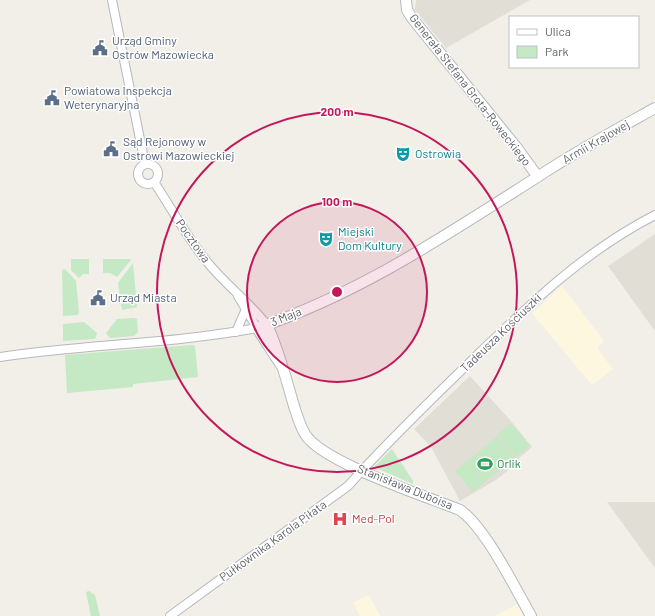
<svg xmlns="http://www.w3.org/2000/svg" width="655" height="616" viewBox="0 0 655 616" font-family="Barlow,sans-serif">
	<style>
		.commercial { fill: #fef7e0 }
		.education { fill: #e1ded6 }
		.green { fill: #c5e8c5 }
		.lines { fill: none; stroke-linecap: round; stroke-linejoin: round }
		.tertiary-casing { stroke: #b5b8bc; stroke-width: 10 }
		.secondary-casing { stroke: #b6babf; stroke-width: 12 }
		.tertiary { stroke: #fff; stroke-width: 8 }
		.secondary { stroke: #fff; stroke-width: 10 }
		.ring { fill: none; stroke: #c2185b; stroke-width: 2 }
		.labels { text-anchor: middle; stroke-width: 3; stroke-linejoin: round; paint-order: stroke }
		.service-label { font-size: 12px; fill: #4e5e75; stroke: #fff; text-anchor: start }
		.street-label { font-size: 12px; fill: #5f6368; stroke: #fff }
		.culture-label { font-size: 12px; fill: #0d838f; stroke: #fff; text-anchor: start }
		.leisure-label { font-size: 12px; fill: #27864d; stroke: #fff; text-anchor: start }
		.health-label { font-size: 12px; fill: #be3a42; stroke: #fff; text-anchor: start }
		.centre { fill: #c2185b; stroke: #fff; stroke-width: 2 }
		.ring-label { font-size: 12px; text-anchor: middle; font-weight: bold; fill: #c2185b; stroke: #fff; stroke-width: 3; stroke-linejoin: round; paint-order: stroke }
	</style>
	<rect width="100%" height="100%" fill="#f1efe8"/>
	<path class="commercial" d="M 562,286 L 604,341 L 597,348 L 613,369 L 592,385 L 532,313 Z
		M 369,595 L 380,616 L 360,616 L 353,602 Z
		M 517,604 L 524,616 L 495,616 Z"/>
	<path class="education" d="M 416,0 L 530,0 L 446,48 L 415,10 Z
		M 655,234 L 655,331 L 608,266 Z
		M 470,376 L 511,421 L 532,447 L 516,461 L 517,463 L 496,480 L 460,501 L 431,447 L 414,429 Z
		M 607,502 L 655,502 L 655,568 Z"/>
	<path class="green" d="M 71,259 L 89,259 L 89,274 L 83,274 L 79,278 L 71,270 Z
		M 103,259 L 131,259 L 131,260 L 117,277 L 110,273 L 103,273 Z
		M 133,263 L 137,307 L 122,310 L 118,283 Z
		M 65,269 L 76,281 L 79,312 L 78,315 L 63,316 L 62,270 Z
		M 134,318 L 137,319 L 138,332 L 134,336 L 110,338 L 106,333 L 117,319 Z
		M 84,322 L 97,333 L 95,339 L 63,341 L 63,324 Z
		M 192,345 L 195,346 L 198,377 L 133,384 L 133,387 L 67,393 L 65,355 Z
		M 511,423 L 530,446 L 516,457 L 498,434 Z
		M 498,436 L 515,457 L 473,492 L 455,471 Z
		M 392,449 L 413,481 L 413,484 L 374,467 Z
		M 89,591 L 95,595 L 100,616 L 91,616 L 86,592 Z"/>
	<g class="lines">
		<g class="tertiary-casing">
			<path id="tertiary" d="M 112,0 L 145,164
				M138 174a10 10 0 1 1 20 0a10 10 0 1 1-20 0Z
				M 154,182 C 172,209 187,238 208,263 C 226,285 250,303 267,325
				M 236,332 L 246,309
				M 0,357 C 85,344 172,344 257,328 L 238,296
				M 170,616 L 348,486 C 387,442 429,402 471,361 C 529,305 583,252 655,215"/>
		</g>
		<g class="secondary-casing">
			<path id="secondary" d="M 406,0 L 407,10 L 412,18 L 517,148 L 538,177
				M 267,325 C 279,350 286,379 294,406 C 297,415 300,426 305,434 C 321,462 428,497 460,510 C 485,527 515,588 531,616
				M 281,365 L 257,328 C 365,292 458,227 553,167 C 586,146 621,127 655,108"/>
		</g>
		<use href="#tertiary" class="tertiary"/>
		<use href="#secondary" class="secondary"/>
	</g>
	<circle cx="337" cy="292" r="90" fill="#c2185b" fill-opacity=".12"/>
	<g class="ring">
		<circle cx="337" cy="292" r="90"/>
		<circle cx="337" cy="292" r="180"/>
	</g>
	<defs>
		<g id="civic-bare" transform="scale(1.2)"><path d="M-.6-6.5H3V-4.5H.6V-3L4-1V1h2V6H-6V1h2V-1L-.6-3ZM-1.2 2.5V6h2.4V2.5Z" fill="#5c6f8a" stroke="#fff" stroke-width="2.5" paint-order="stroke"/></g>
		<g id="theatre-bare" transform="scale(1.2)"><path d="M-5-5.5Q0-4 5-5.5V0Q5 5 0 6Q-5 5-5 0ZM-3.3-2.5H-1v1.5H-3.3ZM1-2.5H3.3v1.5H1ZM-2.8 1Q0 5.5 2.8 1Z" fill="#0f9aa8" stroke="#fff" stroke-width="2.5" paint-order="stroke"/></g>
		<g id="stadium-bare" transform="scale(1.2)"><path d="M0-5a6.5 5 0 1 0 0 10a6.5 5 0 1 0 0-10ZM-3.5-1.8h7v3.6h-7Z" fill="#2e9e5b" stroke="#fff" stroke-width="2.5" paint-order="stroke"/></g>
		<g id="hospital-bare" transform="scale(1.2)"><path d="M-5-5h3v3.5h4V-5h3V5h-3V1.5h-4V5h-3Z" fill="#e0444e" stroke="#fff" stroke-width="2.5" paint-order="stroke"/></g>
	</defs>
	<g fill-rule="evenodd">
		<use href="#civic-bare" x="100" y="48"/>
		<use href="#civic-bare" x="52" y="98"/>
		<use href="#civic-bare" x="111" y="149"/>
		<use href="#theatre-bare" x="403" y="154"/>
		<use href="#theatre-bare" x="326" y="239"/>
		<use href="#civic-bare" x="98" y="298"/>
		<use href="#stadium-bare" x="485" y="464"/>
		<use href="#hospital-bare" x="340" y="519"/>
	</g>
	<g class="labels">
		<g class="service-label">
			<text x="112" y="45">Urząd Gminy<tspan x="112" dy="14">Ostrów Mazowiecka</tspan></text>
			<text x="64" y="95">Powiatowa Inspekcja<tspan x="64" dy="14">Weterynaryjna</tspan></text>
			<text x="123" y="146">Sąd Rejonowy w<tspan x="123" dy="14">Ostrowi Mazowieckiej</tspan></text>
			<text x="110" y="302">Urząd Miasta</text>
		</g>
		<g class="street-label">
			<text transform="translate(470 90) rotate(52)" y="4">Generała Stefana Grota-Roweckiego</text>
			<text transform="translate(596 142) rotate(-30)" y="4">Armii Krajowej</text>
			<text transform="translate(193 241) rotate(55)" y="4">Pocztowa</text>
			<text transform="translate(286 317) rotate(-22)" y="4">3 Maja</text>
			<text transform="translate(501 333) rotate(-44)" y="4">Tadeusza Kościuszki</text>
			<text transform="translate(405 487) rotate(22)" y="4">Stanisława Duboisa</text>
			<text transform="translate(273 541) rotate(-36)" y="4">Pułkownika Karola Piłata</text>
		</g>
		<g class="culture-label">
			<text x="415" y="158">Ostrowia</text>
			<text x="338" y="236">Miejski<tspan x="338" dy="14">Dom Kultury</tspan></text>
		</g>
		<g class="leisure-label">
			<text x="497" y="468">Orlik</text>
		</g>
		<g class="health-label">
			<text x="352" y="523">Med-Pol</text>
		</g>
	</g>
	<circle cx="337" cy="292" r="6" class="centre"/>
	<g class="ring-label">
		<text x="337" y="116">200 m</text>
		<text x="337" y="206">100 m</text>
	</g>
	<rect x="509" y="16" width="130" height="52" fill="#ffffff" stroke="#bfc1c3"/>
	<rect x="517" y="29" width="20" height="6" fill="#ffffff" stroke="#bfc1c3"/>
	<text x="545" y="36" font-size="12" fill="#5f6368">Ulica</text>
	<rect x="517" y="46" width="20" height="12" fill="#c5e8c5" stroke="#bfc1c3"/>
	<text x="545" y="56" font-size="12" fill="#5f6368">Park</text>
</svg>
